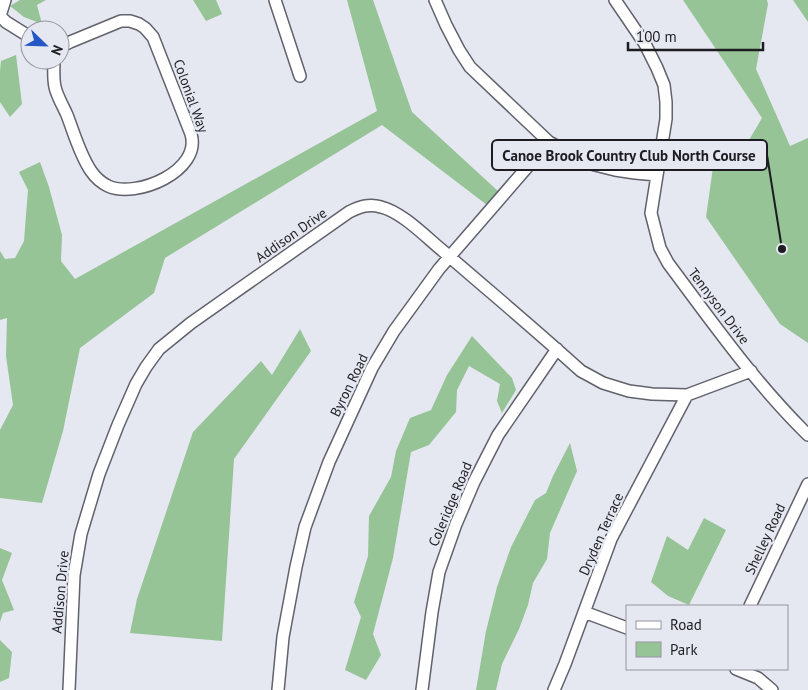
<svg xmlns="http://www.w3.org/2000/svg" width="808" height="690" viewBox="0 0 808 690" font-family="'PT Sans',sans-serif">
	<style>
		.green { fill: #96c497 }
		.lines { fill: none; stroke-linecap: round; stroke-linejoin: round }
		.minor-casing { stroke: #61626b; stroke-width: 14 }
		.minor { stroke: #fff; stroke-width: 11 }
		.labels { text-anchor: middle; stroke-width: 4.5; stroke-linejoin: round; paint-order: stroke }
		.street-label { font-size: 14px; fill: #1d1d21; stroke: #e5e7f1 }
		.leader { fill: none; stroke: #1d1d21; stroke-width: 2 }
		.callout-dot { fill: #1d1d21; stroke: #e5e7f1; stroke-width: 2 }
		.callout { fill: #e5e7f1; stroke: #1d1d21; stroke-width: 2 }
		.callout-label { font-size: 15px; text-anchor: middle; font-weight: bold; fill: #1d1d21 }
	</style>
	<rect width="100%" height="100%" fill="#e5e7f1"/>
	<path class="green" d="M 20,0 L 46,0 L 37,5 L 42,24 L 24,17 L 10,6 Z
		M 193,0 L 216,0 L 222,14 L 206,21 Z
		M 347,0 L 373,0 L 412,112 L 499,192 L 487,205 L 382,125 L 165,258 L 154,293 L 80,348 L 63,431 L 42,503 L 0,498 L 0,430 L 13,405 L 6,356 L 7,318 L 0,320 L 0,251 L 5,259 L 15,258 L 24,241 L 28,190 L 19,172 L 40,162 L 49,187 L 62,235 L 61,261 L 75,279 L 377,111 Z
		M 683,0 L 767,0 L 768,4 L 756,69 L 790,146 L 808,138 L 808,343 L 780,324 L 706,217 L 715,153 L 745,147 L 762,118 Z
		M 793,0 L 808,0 L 808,22 Z
		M 16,55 L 22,104 L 10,117 L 0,102 L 0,71 L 1,61 Z
		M 300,329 L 311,351 L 234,459 L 222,641 L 130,633 L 137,599 L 193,432 L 261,361 L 272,375 Z
		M 472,336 L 512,378 L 516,390 L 502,413 L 497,401 L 500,384 L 469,366 L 457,390 L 456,412 L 429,445 L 411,452 L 393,558 L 373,634 L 381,655 L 366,680 L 345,670 L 361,617 L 354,602 L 368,556 L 369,516 L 391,477 L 396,451 L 410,418 L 431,410 L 447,375 Z
		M 570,443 L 577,471 L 550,533 L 547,559 L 533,583 L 528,605 L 519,629 L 502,664 L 496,690 L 476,690 L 486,631 L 497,587 L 511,547 L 535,500 L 546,493 L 553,476 Z
		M 704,518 L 726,530 L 689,605 L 668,596 L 651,582 L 667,536 L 688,550 Z
		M 0,548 L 12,553 L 2,580 L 14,610 L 3,613 L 0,622 Z
		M 0,640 L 12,652 L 9,678 L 0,682 Z"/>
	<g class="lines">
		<g class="minor-casing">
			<path id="minor" d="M 275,0 L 300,76
				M 435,0 L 446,25 L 459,50 L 470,67 L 549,142 L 577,157 L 595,165 L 615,170 L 635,173 L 657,175
				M 615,0 L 645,44 L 657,68 L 664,85 L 666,102 L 666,119 L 651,213 L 660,248 L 668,263 C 712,322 755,383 808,435
				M 0,16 L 6,22 L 30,37
				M 0,16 L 5,0
				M 54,60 C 54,68 53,78 55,87 C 57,96 63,106 67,115 C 74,133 80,155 91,171 C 95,177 102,183 108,186 C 136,199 202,171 191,134 L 153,37 L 145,28 L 139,24 L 130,21 L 121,21 L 70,42 L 60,47
				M 750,606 L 808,484
				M 584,612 L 627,628
				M 736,669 L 758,678 L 772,690
				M 69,690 L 74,575 L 81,534 L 99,474 L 118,425 L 136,384 L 146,367 L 159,349 L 191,323 L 349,212 C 359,207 369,203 381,207 C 402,212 426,237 443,251 C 489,291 536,330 581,371 L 603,383 L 629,391 L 652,394 L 687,395 L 751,371
				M 278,690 L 283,637 L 296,567 L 305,527 L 329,462 L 372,368 L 394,331 L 439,269 L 549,142
				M 422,690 L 432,612 L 439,572 L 456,524 L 474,482 L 498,435 L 557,349
				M 554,690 L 565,664 L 611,539 L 687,395"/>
		</g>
		<use href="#minor" class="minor"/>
	</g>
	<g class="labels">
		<g class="street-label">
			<text transform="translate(191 96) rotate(70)" y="5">Colonial Way</text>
			<text transform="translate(291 235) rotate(-35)" y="5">Addison Drive</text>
			<text transform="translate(719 306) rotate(53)" y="5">Tennyson Drive</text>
			<text transform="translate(349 385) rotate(-64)" y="5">Byron Road</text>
			<text transform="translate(450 504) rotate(-67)" y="5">Coleridge Road</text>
			<text transform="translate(601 534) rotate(-66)" y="5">Dryden Terrace</text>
			<text transform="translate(765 539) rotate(-65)" y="5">Shelley Road</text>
			<text transform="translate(60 592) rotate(-85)" y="5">Addison Drive</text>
		</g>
	</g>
	<path class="leader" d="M782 249L767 155"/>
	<circle class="callout-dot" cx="782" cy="249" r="5"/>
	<rect class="callout" x="492" y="140" width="275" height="30" rx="5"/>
	<g class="callout-label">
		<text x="629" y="161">Canoe Brook Country Club North Course</text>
	</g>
	<rect x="626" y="605" width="162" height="65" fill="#e5e7f1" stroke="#95969e"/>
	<rect x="636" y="621" width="25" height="8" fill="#ffffff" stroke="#95969e"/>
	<text x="670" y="630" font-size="15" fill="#1d1d21">Road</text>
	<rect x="636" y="642" width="25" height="15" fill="#96c497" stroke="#95969e"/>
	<text x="670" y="655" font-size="15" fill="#1d1d21">Park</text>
	<g transform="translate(45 45) rotate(113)"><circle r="24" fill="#e5e7f1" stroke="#95969e"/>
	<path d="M0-4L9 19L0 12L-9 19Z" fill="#2458c6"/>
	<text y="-8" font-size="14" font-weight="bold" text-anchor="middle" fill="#1d1d21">N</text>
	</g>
	<path d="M628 42v8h135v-8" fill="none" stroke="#1d1d21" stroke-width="2.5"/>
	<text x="636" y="42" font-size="15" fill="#1d1d21" stroke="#e5e7f1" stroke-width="4" paint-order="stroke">100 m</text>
</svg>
